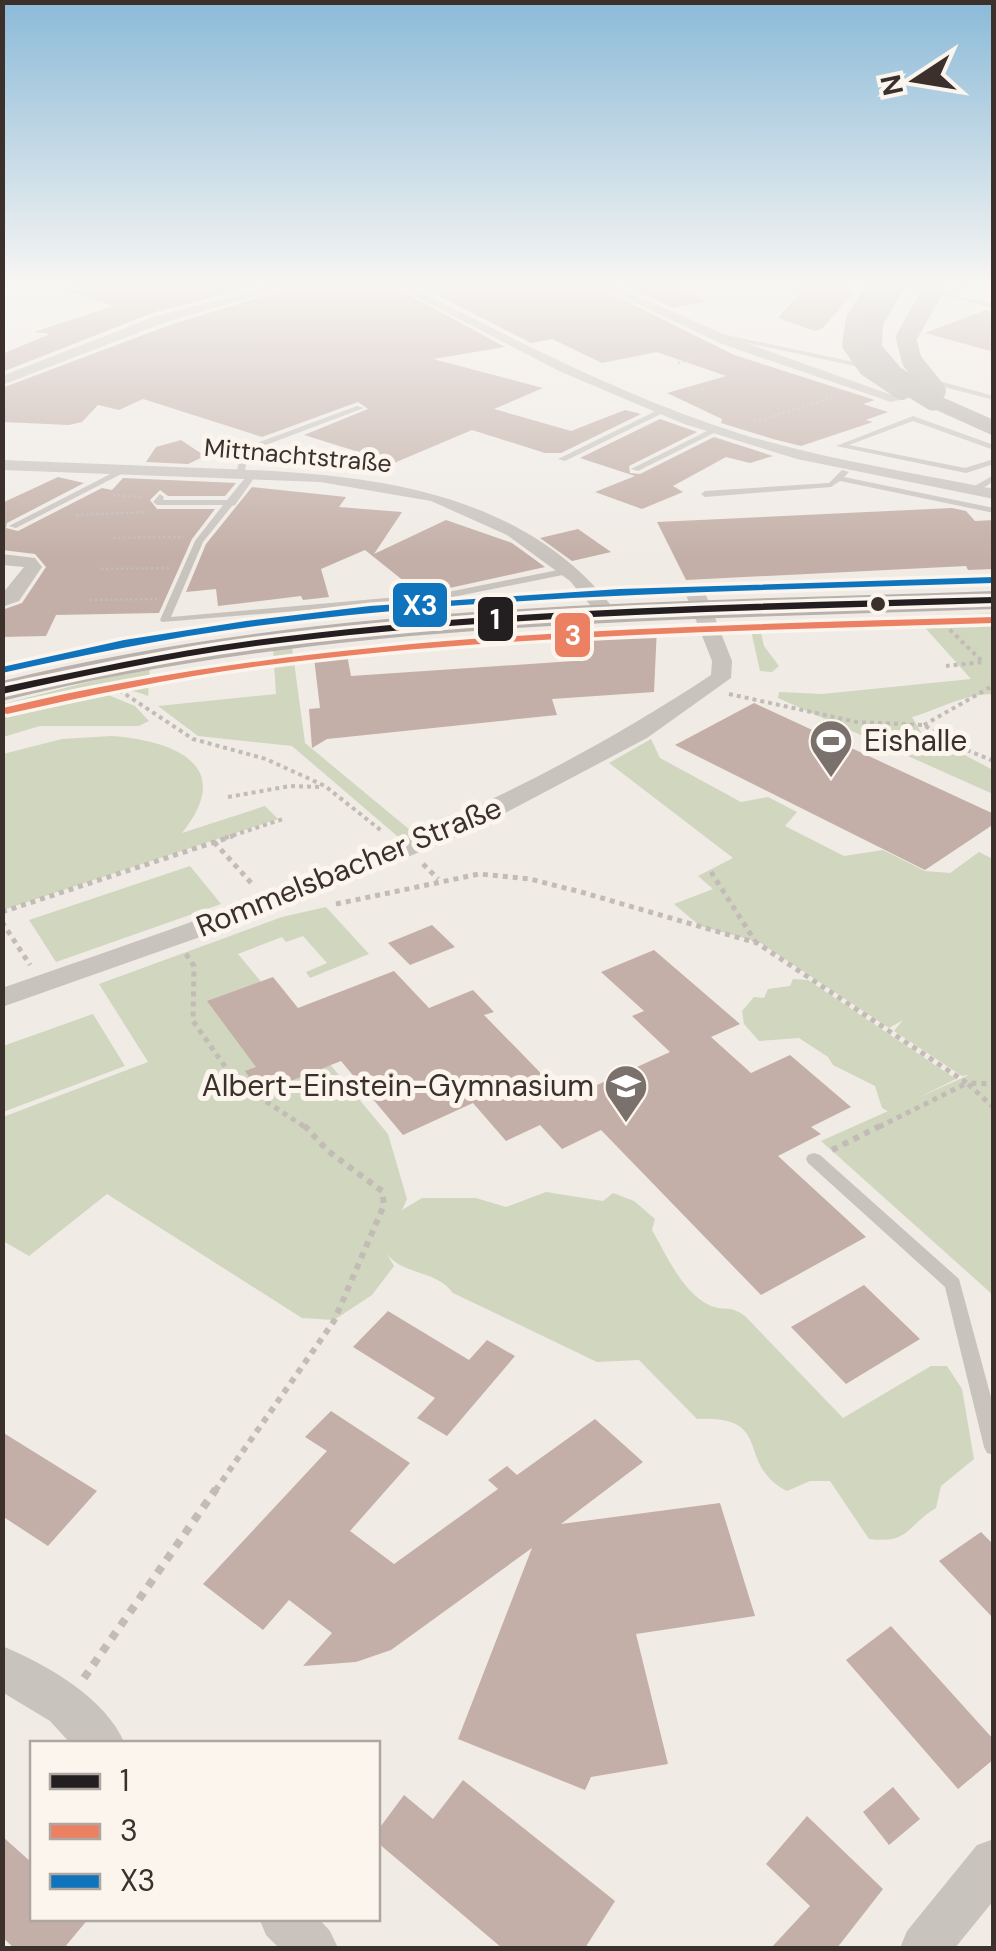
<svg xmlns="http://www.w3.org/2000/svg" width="996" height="1951" viewBox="0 0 996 1951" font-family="'DM Sans',sans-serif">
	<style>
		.green { fill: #d1d6bf }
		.building { fill: #c3afa7 }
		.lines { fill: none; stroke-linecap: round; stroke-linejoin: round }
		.path-far4 { stroke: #c2bbb6; stroke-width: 2.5; stroke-dasharray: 2.5 2.5; stroke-linecap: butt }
		.path-far3 { stroke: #c2bbb6; stroke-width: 4; stroke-dasharray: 4 4; stroke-linecap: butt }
		.path-far2 { stroke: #c2bbb6; stroke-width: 5; stroke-dasharray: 5 5; stroke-linecap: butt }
		.path-far1 { stroke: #c2bbb6; stroke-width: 6; stroke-dasharray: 6 6; stroke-linecap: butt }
		.path { stroke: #c2bbb6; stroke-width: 8; stroke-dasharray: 8 8; stroke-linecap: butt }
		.service { fill: #c9c3be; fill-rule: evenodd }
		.minor { fill: #c9c3be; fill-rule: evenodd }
		.primary { fill: #b8b1ad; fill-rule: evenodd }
		.secondary-bridge { stroke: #bab3ae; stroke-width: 20 }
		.primary-bridge { stroke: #b8b1ad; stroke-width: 21 }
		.bus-1-casing { stroke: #fbf5ee; stroke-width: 7 }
		.bus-2-casing { stroke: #fbf5ee; stroke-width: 7 }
		.bus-3-casing { stroke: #fbf5ee; stroke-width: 7 }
		.bus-1 { fill: #231f20; fill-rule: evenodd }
		.bus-2 { fill: #eb8062; fill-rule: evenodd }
		.bus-3 { fill: #1074bc; fill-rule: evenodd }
		.bus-dot { fill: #3b302b; stroke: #fbf5ee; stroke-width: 4 }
		.labels { text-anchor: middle; stroke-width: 10; stroke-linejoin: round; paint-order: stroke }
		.far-street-label { font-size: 25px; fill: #3b302b; stroke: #fbf5ee }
		.poi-label { font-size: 30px; fill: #3b302b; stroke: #fbf5ee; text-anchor: start }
		.street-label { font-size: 30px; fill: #3b302b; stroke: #fbf5ee }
		.line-badge { stroke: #fbf5ee; stroke-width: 4 }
		.badge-label { font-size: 28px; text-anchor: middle; font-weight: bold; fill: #fff }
	</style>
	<rect width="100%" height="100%" fill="#f0ebe5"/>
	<path class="green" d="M 993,613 L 993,694 C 964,694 940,709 912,717 L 921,732 L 993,770 L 993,794 L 778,698 L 779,692 L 822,694 L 971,679 L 920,622 L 761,633 L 764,646 L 779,666 L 772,672 L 760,671 L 750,626 Z
		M 292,647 L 305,743 L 416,835 L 403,841 L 292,746 L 198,736 L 158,706 L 276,694 L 273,649 Z
		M 150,666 L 148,696 C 99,677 52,694 3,707 L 3,704 Z
		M 101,692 L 135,706 L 149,721 L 139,726 L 40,726 L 3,737 L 3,712 Z
		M 112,736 C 176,741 236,766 182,833 L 265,806 L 278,819 L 3,910 L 3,754 L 62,739 Z
		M 651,739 L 660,758 L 741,802 L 768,797 L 797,812 L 785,826 L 844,856 L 883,850 L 925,871 L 950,873 L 979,852 L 993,859 L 993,1295 L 821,1141 L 969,1075 L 962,1076 L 894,1031 L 903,1020 L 889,1028 L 759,942 L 700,926 L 674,904 L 713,889 L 698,876 L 733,858 L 609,763 Z
		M 190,866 L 221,904 L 56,962 L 29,920 Z
		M 326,907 L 369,954 L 310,978 L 306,972 L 327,963 L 303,936 L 286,942 L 282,937 L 238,954 L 388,1134 L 407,1199 L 402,1210 L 422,1198 L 476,1198 L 506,1207 L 546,1192 L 603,1201 L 613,1193 L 634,1201 L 655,1219 L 652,1230 C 666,1254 682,1292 709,1305 C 723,1312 729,1304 745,1316 L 843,1418 L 931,1366 L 947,1366 L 962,1389 L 974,1459 L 941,1486 L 936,1508 C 906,1526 910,1544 869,1539 L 830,1481 L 810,1481 L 787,1491 C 734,1464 776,1415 697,1419 L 639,1360 L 597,1362 L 453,1293 C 435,1269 404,1276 387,1254 L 394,1266 L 372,1295 L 334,1320 L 302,1318 L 107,1194 L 29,1256 L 3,1241 L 3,1117 L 148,1062 L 99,984 L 282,917 Z
		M 793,979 L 808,980 L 956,1079 L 889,1112 L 882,1108 L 875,1086 L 833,1065 L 828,1057 L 799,1038 L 759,1041 L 744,1024 L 742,1011 L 754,997 L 764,998 L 768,989 L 790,986 Z
		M 93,1014 L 125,1066 L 3,1112 L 3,1046 Z"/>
	<path class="building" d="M 86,285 L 261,285 L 155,312 L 2,372 L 2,354 L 50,334 L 34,332 L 113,306 L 66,290 L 81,290 Z
		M 298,285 L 391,285 L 505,347 L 433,359 L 543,388 L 494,409 L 571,431 L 625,410 L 641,414 L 561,453 L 545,453 L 472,430 L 394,463 L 304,435 L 368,409 L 358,402 L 262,437 L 143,399 L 119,410 L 98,405 L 82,422 L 69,425 L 2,422 L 2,388 L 167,326 Z
		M 417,285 L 594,285 L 734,355 L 875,400 L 863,404 L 888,412 L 866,420 L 873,422 L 801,446 L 773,439 L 721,423 L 722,419 L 667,393 L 726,376 L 657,352 L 602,363 L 552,339 L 531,343 Z
		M 622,285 L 669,285 L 708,301 L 673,308 Z
		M 807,285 L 850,285 L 844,291 L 853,292 L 823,328 L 815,331 L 778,318 Z
		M 986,310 L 994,312 L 994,352 L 925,333 Z
		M 660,419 L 697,432 L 629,466 L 630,473 L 640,474 L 714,437 L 773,456 L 750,463 L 726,457 L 673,486 L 683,492 L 642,509 L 595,492 L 635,476 L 580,458 Z
		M 181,440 L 205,456 L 188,464 L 146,462 L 156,447 Z
		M 58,477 L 84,483 L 7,523 L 6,528 L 18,531 L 102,488 L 112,490 L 123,478 L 236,483 L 225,496 L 168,496 L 160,490 L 150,500 L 157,509 L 215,509 L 192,539 L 159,613 L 56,615 L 46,636 L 2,637 L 2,610 L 22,603 L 46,567 L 35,554 L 2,550 L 2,503 Z
		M 252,487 L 346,497 L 339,507 L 402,512 L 374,554 L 446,520 L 512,543 L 545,567 L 445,589 L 439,585 L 415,590 L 365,550 L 321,569 L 329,597 L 303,600 L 301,596 L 218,606 L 216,589 L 186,592 L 206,544 Z
		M 952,508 L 966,511 L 975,521 L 994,520 L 994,569 L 968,570 L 966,566 L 686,580 L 657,522 Z
		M 578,529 L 611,552 L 572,561 L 540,538 Z
		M 657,627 L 654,692 L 552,699 L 557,715 L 327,739 L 312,748 L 309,709 L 320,708 L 314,658 L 347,655 L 351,676 L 574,661 L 561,629 Z
		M 754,703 L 994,814 L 994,824 L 925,870 L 675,745 Z
		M 432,925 L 455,947 L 410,965 L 388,943 Z
		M 654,950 L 740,1024 L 711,1037 L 751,1073 L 790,1055 L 851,1107 L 811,1127 L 821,1134 L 778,1156 L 866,1237 L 761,1295 L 601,1130 L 562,1149 L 540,1125 L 506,1141 L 473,1103 L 403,1135 L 341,1061 L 260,1093 L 245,1071 L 256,1067 L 207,1001 L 273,977 L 298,1008 L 394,971 L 429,1008 L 473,990 L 494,1012 L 484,1015 L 566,1099 L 670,1052 L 632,1016 L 644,1011 L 601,972 Z
		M 864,1285 L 920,1339 L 846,1384 L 791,1327 Z
		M 388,1311 L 469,1360 L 487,1340 L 515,1356 L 447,1436 L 417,1418 L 435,1398 L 353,1347 Z
		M 331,1411 L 410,1463 L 350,1531 L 394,1564 L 498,1489 L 488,1480 L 507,1466 L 517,1475 L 595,1419 L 643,1462 L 561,1524 L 720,1503 L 755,1616 L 636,1634 L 668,1764 L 591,1777 L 585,1790 L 458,1739 L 532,1548 L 391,1650 L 356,1662 L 303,1666 L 332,1633 L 289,1600 L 263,1630 L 203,1584 L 327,1451 L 305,1437 Z
		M 2,1432 L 97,1491 L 48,1546 L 2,1516 Z
		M 981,1532 L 994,1545 L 994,1619 L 939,1561 Z
		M 891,1626 L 994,1740 L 994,1759 L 958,1789 L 846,1660 Z
		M 463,1780 L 615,1901 L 585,1948 L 502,1948 L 378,1843 L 378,1830 L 404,1795 L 433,1819 Z
		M 893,1787 L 920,1819 L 889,1845 L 863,1812 Z
		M 807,1816 L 883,1889 L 837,1948 L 771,1948 L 810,1906 L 766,1864 Z
		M 2,1836 L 32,1863 L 32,1918 L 89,1918 L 64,1948 L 14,1948 L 2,1937 Z"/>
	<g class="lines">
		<path class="path-far4" d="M 678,363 L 708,355
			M 754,422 L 834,397
			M 113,495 L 142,497
			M 76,515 L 148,512
			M 113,538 L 184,537
			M 101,569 L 169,568
			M 90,600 L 157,599"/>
		<path class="path-far3" d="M 944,624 L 983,662 L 946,666
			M 119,690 L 193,739 L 266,759 L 325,786 L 383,832
			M 729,694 L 857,722 L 924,725 L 954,745 L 994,761
			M 924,725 L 994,685
			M 228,797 L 290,786 L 322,787
			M 225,838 L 283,819"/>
		<path class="path-far2" d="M 214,842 L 254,886
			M 423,864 L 438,879
			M 711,872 L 755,941
			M 336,904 L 479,874 L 530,879 L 581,892 L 757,943 L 967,1083 L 994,1084
			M 2,912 L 233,836
			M 2,922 L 30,965
			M 186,954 L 194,966 L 193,1021 L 236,1082 L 305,1127
			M 879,1127 L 967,1083 L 994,1108"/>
		<path class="path-far1" d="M 832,1150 L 884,1124
			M 215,1491 L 334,1321 L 384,1205 L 382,1191 L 328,1151 L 303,1124"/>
		<path class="path" d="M 84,1678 L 216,1489"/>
		<path class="service" d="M 56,285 L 82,285 L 79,287 Z
			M 890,285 C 907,285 923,289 940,290 C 950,291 961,285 972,285 L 947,294 L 994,304 L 994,308 L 937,293 Z
			M 722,334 L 873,366 L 876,368 L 873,370 L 720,337 Z
			M 928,378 L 994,396 L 994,400 L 925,382 Z
			M 357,406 L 364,408 L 250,451 L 244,473 L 240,475 L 236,473 L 243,448 Z
			M 664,407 L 671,409 L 565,461 L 558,459 Z
			M 913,416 L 994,445 L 994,450 L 913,421 L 849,445 L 965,468 L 994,459 L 994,464 L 966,473 L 836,446 Z
			M 713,428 L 720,430 L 638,471 L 631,469 Z
			M 126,466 L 133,468 L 16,528 L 9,526 Z
			M 842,470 L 849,472 L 844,477 L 994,508 L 994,513 L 840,481 L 831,487 L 705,497 L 701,494 L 705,491 L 829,483 Z
			M 250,472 L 257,474 L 235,505 L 232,506 L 203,542 L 171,617 L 443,593 L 568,568 L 573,571 L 568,574 L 443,599 L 162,622 L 160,620 L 195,541 L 223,505 L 157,505 L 153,502 L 160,494 L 164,497 L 163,500 L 227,500 Z
			M 994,475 L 994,481 L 977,492 L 971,492 L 971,488 Z
			M 814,1153 L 820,1155 L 959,1279 L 994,1408 L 994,1455 L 987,1453 L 984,1447 L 945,1287 L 808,1163 L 806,1159 L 808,1155 Z"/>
		<path class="minor" d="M 275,285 L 294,285 L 166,322 L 2,385 L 2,376 L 156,316 Z
			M 394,285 L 409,285 C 516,341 625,397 741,434 C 824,459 909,472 994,489 L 994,499 L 797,459 L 684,424 L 559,371 Z
			M 597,285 L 613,285 L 732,338 L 903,399 L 891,402 L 722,344 Z
			M 2,460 C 69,463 135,465 201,468 C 350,473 519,482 617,613 L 600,617 L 570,581 L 507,535 L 431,501 L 320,482 L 2,470 Z
			M 2,554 L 35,558 L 42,567 L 19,601 L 2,607 L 2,594 L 24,567 L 2,565 Z
			M 696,589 L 706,595 L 732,661 L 731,678 L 647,738 L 473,830 L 291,905 L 2,1007 L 2,988 C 256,900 485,825 711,675 L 712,661 L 686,595 Z
			M 2,1646 C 46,1664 106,1698 125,1744 L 71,1744 L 50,1721 L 2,1692 Z
			M 994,1839 L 994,1900 L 955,1948 L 900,1948 L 907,1931 L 977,1845 Z
			M 259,1918 L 318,1918 L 330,1931 L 338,1948 L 279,1948 L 266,1935 Z"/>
		<path class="primary" d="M 933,393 L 994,420 L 994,436 L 925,405 L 922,400 Z
			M 994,591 L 994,609 C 663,621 325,621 2,701 L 2,681 C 325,601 664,603 994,591 Z"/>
		<path class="secondary-bridge" d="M 879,285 L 856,319 L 852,344 L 868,367 L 902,390
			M 936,285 L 906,338 L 912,361 L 936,391"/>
		<path class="primary-bridge" d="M 895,285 L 873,320 L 871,349 L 894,376 L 933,400"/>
		<g class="bus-1-casing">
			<path id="bus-1" d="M 994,597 L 994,603 C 745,611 496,614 249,647 C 166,658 84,676 2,694 L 2,687 C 84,670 166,652 249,641 C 496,608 745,604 994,597 Z"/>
		</g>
		<g class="bus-2-casing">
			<path id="bus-2" d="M 994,617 L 994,623 C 746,631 498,634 253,667 C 170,678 88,696 7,714 L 2,712 L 3,708 C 328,631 661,627 994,617 Z"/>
		</g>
		<g class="bus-3-casing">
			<path id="bus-3" d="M 994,577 L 993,583 C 745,591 496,594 249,627 C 166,638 84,655 2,673 L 2,667 L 124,640 L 246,621 L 370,606 L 620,589 Z"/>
		</g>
		<use href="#bus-1" class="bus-1"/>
		<use href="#bus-2" class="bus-2"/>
		<use href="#bus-3" class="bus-3"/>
	</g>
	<linearGradient id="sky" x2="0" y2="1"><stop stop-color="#8bbad8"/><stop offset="0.51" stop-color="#f8f6f3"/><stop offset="1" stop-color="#f8f6f3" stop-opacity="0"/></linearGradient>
	<rect width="996" height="558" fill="url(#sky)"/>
	<defs>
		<g id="stadium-pin" transform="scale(2.25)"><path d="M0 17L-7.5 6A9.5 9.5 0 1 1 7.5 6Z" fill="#7a716c" stroke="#fbf5ee"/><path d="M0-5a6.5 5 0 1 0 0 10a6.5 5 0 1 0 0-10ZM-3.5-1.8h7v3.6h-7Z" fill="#fff"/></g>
		<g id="school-pin" transform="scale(2.25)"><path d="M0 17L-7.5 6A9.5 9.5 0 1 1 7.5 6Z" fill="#7a716c" stroke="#fbf5ee"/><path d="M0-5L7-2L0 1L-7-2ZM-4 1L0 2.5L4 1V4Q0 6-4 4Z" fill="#fff"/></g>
	</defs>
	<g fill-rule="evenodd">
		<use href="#stadium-pin" x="831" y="741"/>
		<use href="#school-pin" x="626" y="1086"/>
	</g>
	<circle class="bus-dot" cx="878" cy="604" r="9"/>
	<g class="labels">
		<g class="far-street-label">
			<text transform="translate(298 455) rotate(5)" y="9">Mittnachtstraße</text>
		</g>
		<g class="poi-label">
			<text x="864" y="751">Eishalle</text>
			<text x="594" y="1096" text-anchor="end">Albert-Einstein-Gymnasium</text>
		</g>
		<g class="street-label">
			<text transform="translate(349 867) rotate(-22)" y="10">Rommelsbacher Straße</text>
		</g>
	</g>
	<g class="line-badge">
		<rect x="391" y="581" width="58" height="48" rx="10" fill="#1074bc"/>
		<rect x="476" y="595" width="39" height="48" rx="10" fill="#231f20"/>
		<rect x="553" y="611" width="39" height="48" rx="10" fill="#eb8062"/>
	</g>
	<g class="badge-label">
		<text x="420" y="615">X3</text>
		<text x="495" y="629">1</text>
		<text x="573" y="645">3</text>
	</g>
	<rect width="996" height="1951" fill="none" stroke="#3b302b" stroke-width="10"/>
	<rect x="30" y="1741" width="350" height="180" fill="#fbf5ee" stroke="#aea6a0" stroke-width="2.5"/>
	<rect x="50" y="1774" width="50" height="15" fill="#231f20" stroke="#aea6a0" stroke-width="2.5"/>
	<text x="120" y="1791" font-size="30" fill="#3b302b">1</text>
	<rect x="50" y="1824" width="50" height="15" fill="#eb8062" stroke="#aea6a0" stroke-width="2.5"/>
	<text x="120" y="1841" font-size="30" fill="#3b302b">3</text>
	<rect x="50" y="1874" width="50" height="15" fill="#1074bc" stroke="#aea6a0" stroke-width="2.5"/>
	<text x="120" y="1891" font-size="30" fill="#3b302b">X3</text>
	<g transform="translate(916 80) rotate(258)" stroke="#fbf5ee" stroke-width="8" paint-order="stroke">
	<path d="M0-8L18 38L0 25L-18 38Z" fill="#3b302b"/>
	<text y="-15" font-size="28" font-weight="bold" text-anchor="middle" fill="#3b302b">N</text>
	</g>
</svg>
